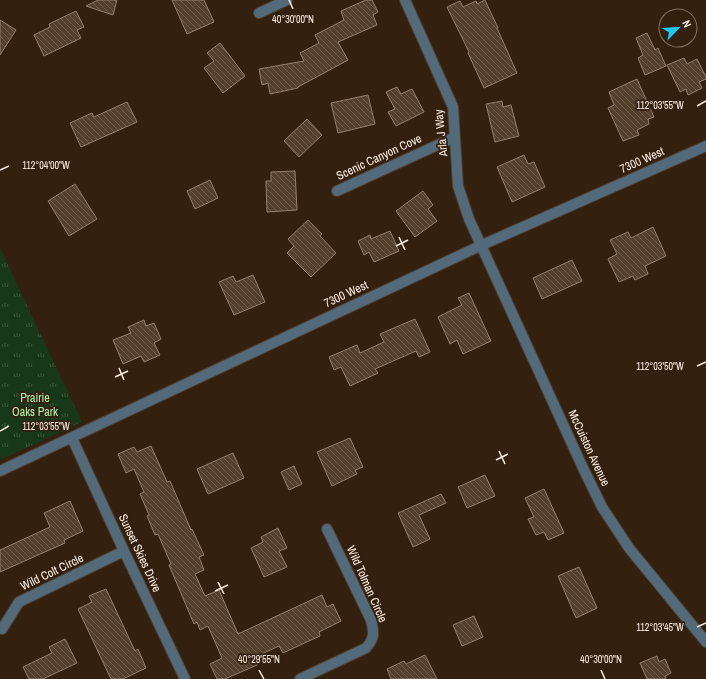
<svg xmlns="http://www.w3.org/2000/svg" width="706" height="679" viewBox="0 0 706 679" font-family="'Archivo Narrow',sans-serif">
	<style>
		.park { fill: url(#park-tufts) }
		.building { fill: url(#building-back-hatch); stroke: #967f6c }
		.lines { fill: none; stroke-linecap: round; stroke-linejoin: round }
		.minor-casing { stroke: #4f3d2d; stroke-width: 12 }
		.minor { stroke: #526a7a; stroke-width: 10 }
		.ticks { fill: none; stroke: #fcefe4; stroke-width: 1.5 }
		.labels { text-anchor: middle; stroke-width: 3.5; stroke-linejoin: round; paint-order: stroke }
		.street-label { font-size: 12px; fill: #fcefe4; stroke: #33200f }
		.park-label { font-size: 12px; fill: #aff4b0; stroke: #33200f }
		.ticks-label { font-size: 10px; text-anchor: middle; fill: #fcefe4; stroke: #33200f; stroke-width: 3.5; stroke-linejoin: round; paint-order: stroke }
	</style>
	<defs>
		<pattern id="park-tufts" width="24" height="20" patternUnits="userSpaceOnUse"><rect width="24" height="20" fill="#18381a"/><path d="M3 7l-1-3M5 7V3M7 7l1-3M15 17l-1-3M17 17v-4M19 17l1-3" fill="none" stroke="#3a553b"/></pattern>
		<pattern id="building-back-hatch" width="6" height="6" patternUnits="userSpaceOnUse"><rect width="6" height="6" fill="#543f2d"/><path d="M-1 5l2 2M0 0l6 6M5-1l2 2" fill="none" stroke="#6e5b4b"/></pattern>
	</defs>
	<rect width="100%" height="100%" fill="#33200f"/>
	<path class="park" d="M 0,248 L 82,422 L 0,460 Z"/>
	<path class="building" d="M 98,0 L 117,0 L 113,15 L 86,6 Z
		M 172,0 L 204,0 L 214,22 L 187,34 Z
		M 366,0 L 372,0 L 378,12 L 373,15 L 377,25 L 338,42 L 348,60 L 298,87 L 298,88 L 270,94 L 268,83 L 262,85 L 259,69 L 304,61 L 300,53 L 319,43 L 315,35 L 344,20 L 341,11 Z
		M 485,0 L 498,28 L 497,28 L 517,73 L 484,88 L 468,53 L 469,52 L 447,7 L 460,1 L 463,7 L 476,1 L 477,4 Z
		M 76,11 L 84,27 L 77,30 L 81,38 L 44,56 L 34,35 L 50,27 L 49,24 Z
		M 0,20 L 16,30 L 0,55 Z
		M 647,33 L 655,50 L 658,48 L 666,66 L 645,75 L 638,58 L 643,55 L 636,38 Z
		M 220,43 L 245,76 L 223,93 L 204,68 L 214,61 L 207,53 Z
		M 684,58 L 687,64 L 697,59 L 706,77 L 706,79 L 699,82 L 702,88 L 688,95 L 686,89 L 680,92 L 667,65 Z
		M 637,79 L 654,117 L 648,119 L 649,124 L 637,130 L 639,135 L 623,141 L 608,108 L 614,105 L 609,92 Z
		M 397,87 L 401,94 L 412,89 L 424,112 L 396,126 L 388,112 L 395,109 L 386,92 Z
		M 368,95 L 375,124 L 338,133 L 331,103 Z
		M 502,101 L 503,107 L 511,105 L 519,136 L 495,142 L 486,104 Z
		M 127,102 L 137,122 L 81,147 L 70,123 L 92,113 L 94,117 Z
		M 307,119 L 322,135 L 299,157 L 284,141 Z
		M 524,155 L 528,164 L 534,162 L 545,187 L 512,202 L 497,167 Z
		M 295,171 L 297,210 L 267,212 L 266,181 L 271,181 L 271,172 Z
		M 210,180 L 218,198 L 195,209 L 187,191 Z
		M 75,184 L 97,219 L 69,236 L 48,201 Z
		M 423,191 L 433,205 L 428,209 L 437,221 L 415,237 L 396,211 Z
		M 308,220 L 322,234 L 320,236 L 336,253 L 311,277 L 287,253 L 294,246 L 288,239 Z
		M 653,227 L 666,256 L 645,266 L 648,274 L 635,280 L 633,276 L 619,282 L 608,259 L 617,254 L 610,240 L 628,232 L 631,238 Z
		M 390,231 L 399,251 L 374,262 L 369,252 L 364,255 L 358,241 L 370,235 L 371,239 Z
		M 572,260 L 582,281 L 542,299 L 533,278 Z
		M 253,275 L 265,302 L 234,315 L 219,282 L 233,276 L 236,282 Z
		M 469,293 L 491,341 L 463,354 L 457,340 L 450,344 L 438,317 L 462,305 L 458,298 Z
		M 415,319 L 430,352 L 419,357 L 416,351 L 375,369 L 378,373 L 350,386 L 341,367 L 334,370 L 329,357 L 357,345 L 360,353 L 384,342 L 380,334 Z
		M 144,320 L 146,326 L 154,323 L 161,339 L 154,343 L 160,355 L 144,362 L 141,356 L 123,364 L 113,340 L 131,333 L 128,327 Z
		M 350,438 L 363,467 L 355,470 L 357,474 L 332,486 L 317,452 Z
		M 151,446 L 167,482 L 170,481 L 191,530 L 192,529 L 204,555 L 199,557 L 204,570 L 195,574 L 205,596 L 219,590 L 238,634 L 322,595 L 327,607 L 333,604 L 341,621 L 319,632 L 320,636 L 311,640 L 283,653 L 279,646 L 253,658 L 257,665 L 225,679 L 217,679 L 210,664 L 222,658 L 208,626 L 200,630 L 197,622 L 194,624 L 169,565 L 171,564 L 158,534 L 155,535 L 147,516 L 149,515 L 140,494 L 144,492 L 134,469 L 126,473 L 118,454 L 134,447 L 137,452 Z
		M 233,453 L 244,478 L 208,494 L 197,469 Z
		M 294,466 L 302,484 L 289,490 L 281,472 Z
		M 485,475 L 495,496 L 467,508 L 458,487 Z
		M 544,489 L 564,533 L 548,540 L 544,532 L 536,535 L 528,519 L 534,517 L 525,498 Z
		M 441,494 L 446,503 L 419,515 L 430,539 L 413,547 L 398,513 Z
		M 70,501 L 83,531 L 64,540 L 65,543 L 0,572 L 0,550 L 50,527 L 44,513 Z
		M 278,528 L 287,548 L 279,551 L 287,567 L 264,577 L 251,548 L 263,542 L 261,537 Z
		M 579,567 L 597,608 L 576,618 L 558,576 Z
		M 106,589 L 135,651 L 138,649 L 146,668 L 123,679 L 111,679 L 78,609 L 92,602 L 89,596 Z
		M 474,616 L 483,637 L 462,646 L 453,625 Z
		M 65,639 L 77,663 L 43,679 L 29,679 L 23,667 L 52,653 L 49,647 Z
		M 425,655 L 437,679 L 391,679 L 387,669 L 404,661 L 406,664 Z
		M 657,656 L 659,662 L 665,659 L 671,673 L 665,676 L 666,679 L 647,679 L 640,663 Z"/>
	<g class="lines">
		<g class="minor-casing">
			<path id="minor" d="M 405,0 L 453,107 L 458,186 L 469,219 L 583,468 L 602,507 L 629,548 L 706,642
				M 259,13 L 287,0
				M 337,191 L 455,137
				M 72,438 L 124,551 L 185,679
				M 0,471 L 482,245 L 706,146
				M 2,629 L 19,602 L 124,551
				M 300,679 L 366,648 C 375,638 374,632 371,620 L 327,529"/>
		</g>
		<use href="#minor" class="minor"/>
	</g>
	<path class="ticks" d="M 289,0 L 293,9M 697,106 L 706,101M 0,170 L 9,166M 399,237 L 405,250M 396,246 L 408,240M 697,366 L 706,362M 119,368 L 124,380M 115,377 L 128,371M 0,431 L 9,426M 499,451 L 505,464M 496,460 L 508,454M 218,582 L 224,594M 215,591 L 228,585M 697,627 L 706,623M 259,670 L 264,679M 601,670 L 605,679"/>
	<g class="labels">
		<g class="street-label">
			<text transform="translate(441 133) rotate(-96)" y="4">Arla J Way</text>
			<text transform="translate(379 157) rotate(-25)" y="4">Scenic Canyon Cove</text>
			<text transform="translate(642 160) rotate(-24)" y="4">7300 West</text>
			<text transform="translate(346 294) rotate(-25)" y="4">7300 West</text>
			<text transform="translate(589 448) rotate(65)" y="4">McCuiston Avenue</text>
			<text transform="translate(140 553) rotate(65)" y="4">Sunset Skies Drive</text>
			<text transform="translate(52 572) rotate(-26)" y="4">Wild Colt Circle</text>
			<text transform="translate(367 584) rotate(66)" y="4">Wild Tolman Circle</text>
		</g>
		<g class="park-label">
			<text x="35" y="402">Prairie<tspan x="35" dy="14">Oaks Park</tspan></text>
		</g>
	</g>
	<g class="ticks-label">
		<text x="293" y="23">40°30'00"N</text>
		<text x="660" y="109">112°03'55"W</text>
		<text x="46" y="169">112°04'00"W</text>
		<text x="660" y="370">112°03'50"W</text>
		<text x="46" y="430">112°03'55"W</text>
		<text x="660" y="631">112°03'45"W</text>
		<text x="259" y="663">40°29'55"N</text>
		<text x="601" y="663">40°30'00"N</text>
	</g>
	<g transform="translate(678 28) rotate(65)"><circle r="19" fill="#33200f" stroke="#837364"/>
	<path d="M0-3L7 15L0 10L-7 15Z" fill="#1bc9fc"/>
	<text y="-6" font-size="11" font-weight="bold" text-anchor="middle" fill="#fcefe4">N</text>
	</g>
</svg>
